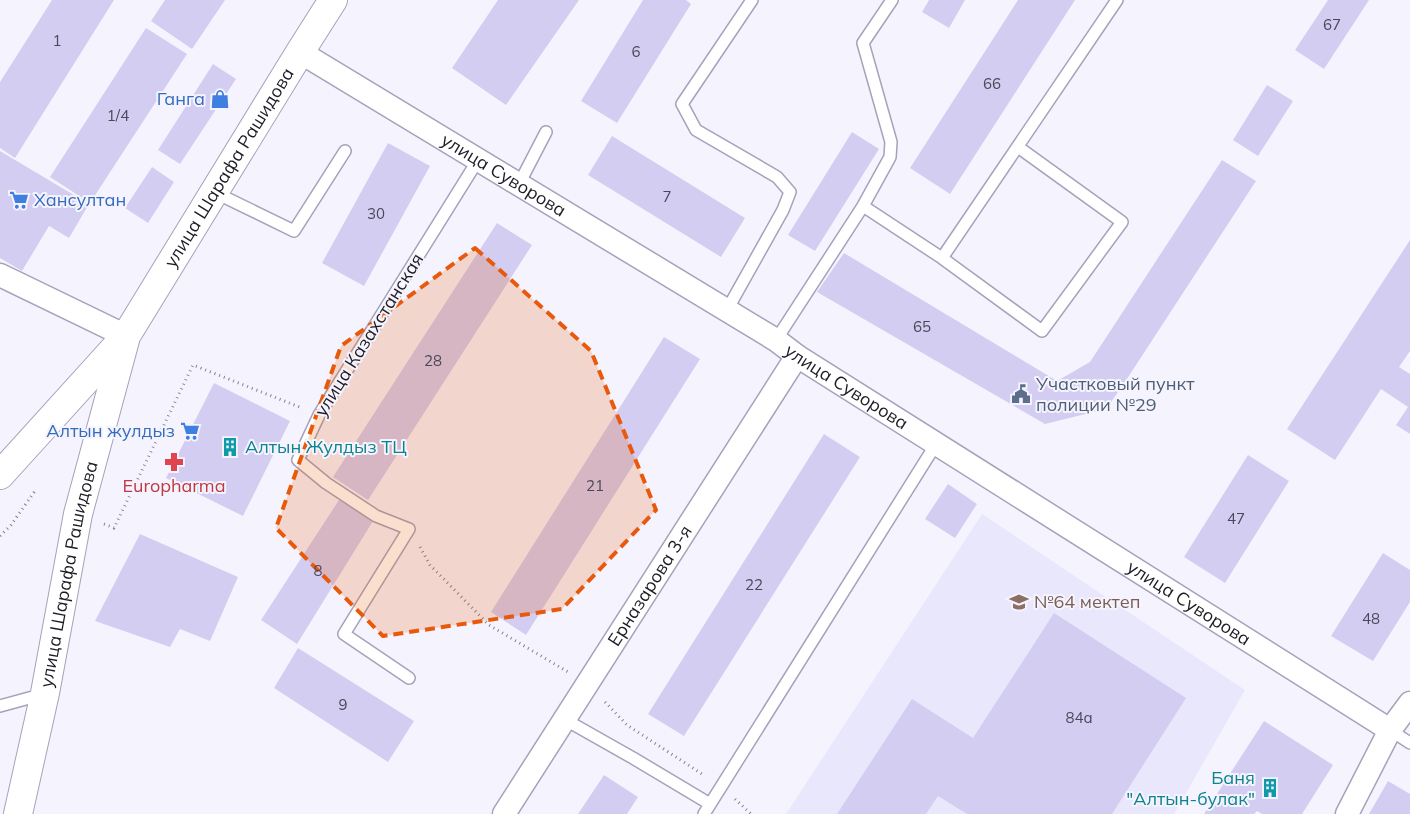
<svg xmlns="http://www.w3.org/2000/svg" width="1410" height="814" viewBox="0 0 1410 814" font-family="Mulish,sans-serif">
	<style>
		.built { fill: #e9e7fb }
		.building { fill: #d3cdf2 }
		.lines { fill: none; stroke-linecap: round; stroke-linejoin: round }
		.lane-casing { stroke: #a5a2ba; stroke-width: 14 }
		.street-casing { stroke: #a5a2ba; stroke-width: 25 }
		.secondary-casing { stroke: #a5a2ba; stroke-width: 30 }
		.path { stroke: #85848d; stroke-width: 3; stroke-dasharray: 1 4; stroke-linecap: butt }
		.lane { stroke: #fff; stroke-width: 11 }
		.street { stroke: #fff; stroke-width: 22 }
		.secondary { stroke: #fff; stroke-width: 28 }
		.marked { fill: #e8590c; fill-opacity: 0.2; stroke: #e8590c; stroke-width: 4; stroke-dasharray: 10 6; stroke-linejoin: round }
		.labels { text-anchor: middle; stroke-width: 4; stroke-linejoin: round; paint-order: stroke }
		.number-label { font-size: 15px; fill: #4a4858 }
		.shop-label { font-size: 18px; fill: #366cbe; stroke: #f5f4fe; text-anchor: end }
		.street-label { font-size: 18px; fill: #1d1b24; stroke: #f5f4fe }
		.service-label { font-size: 18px; fill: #4e5e75; stroke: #f5f4fe; text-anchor: start }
		.culture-label { font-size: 18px; fill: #0d838f; stroke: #f5f4fe; text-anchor: start }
		.health-label { font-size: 18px; fill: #be3a42; stroke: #f5f4fe }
		.education-label { font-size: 18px; fill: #785e54; stroke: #f5f4fe; text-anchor: start }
	</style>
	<rect width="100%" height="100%" fill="#f5f4fe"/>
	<path class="built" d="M 982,514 L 1245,690 L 1174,814 L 786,814 Z"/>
	<path class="building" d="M 52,0 L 114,0 L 15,158 L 0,148 L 0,82 Z
		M 165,0 L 225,0 L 192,49 L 151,21 Z
		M 498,0 L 579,0 L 506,105 L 452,68 Z
		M 643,0 L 686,0 L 691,4 L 617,123 L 581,101 Z
		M 929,0 L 965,0 L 949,28 L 922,12 Z
		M 1018,0 L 1075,0 L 950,194 L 910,168 Z
		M 1328,0 L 1369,0 L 1324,69 L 1295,50 Z
		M 146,28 L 187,54 L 90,203 L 50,177 Z
		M 213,64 L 236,79 L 180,164 L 158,150 Z
		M 1267,85 L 1293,101 L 1258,156 L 1233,140 Z
		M 852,132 L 879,149 L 815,251 L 788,235 Z
		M 612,136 L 745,218 L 721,257 L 588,175 Z
		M 388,143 L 430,166 L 364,286 L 322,263 Z
		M 0,151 L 89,204 L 69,238 L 49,226 L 22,271 L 0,258 Z
		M 1222,160 L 1256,181 L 1123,385 L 1106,409 L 1045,424 L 817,292 L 844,253 L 1057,381 L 1090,362 Z
		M 152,167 L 174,182 L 148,223 L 125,208 Z
		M 497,223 L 532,245 L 368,500 L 333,477 Z
		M 1410,240 L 1410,351 L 1399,367 L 1410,374 L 1410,434 L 1396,425 L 1408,407 L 1381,389 L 1335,460 L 1287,429 Z
		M 664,337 L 700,359 L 526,635 L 491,612 Z
		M 214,383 L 290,421 L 243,516 L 166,478 Z
		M 824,434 L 860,457 L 684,736 L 648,714 Z
		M 1248,455 L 1289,481 L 1225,583 L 1184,557 Z
		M 948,484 L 977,504 L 955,538 L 925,519 Z
		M 339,500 L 373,521 L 297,644 L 261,620 Z
		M 140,534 L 238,577 L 210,641 L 180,629 L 170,647 L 95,621 Z
		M 1383,553 L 1410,570 L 1410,602 L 1373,661 L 1331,636 Z
		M 1054,613 L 1186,698 L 1112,814 L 967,814 L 938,796 L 926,814 L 837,814 L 912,699 L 973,738 Z
		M 298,648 L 414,721 L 388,762 L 274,688 Z
		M 1264,721 L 1333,765 L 1302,814 L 1262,814 L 1257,811 L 1254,814 L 1204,814 Z
		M 604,775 L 638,797 L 627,814 L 578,814 Z
		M 1388,781 L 1410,794 L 1410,814 L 1369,814 Z"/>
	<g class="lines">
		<g class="lane-casing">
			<path id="lane" d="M 1018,147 L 1122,222 L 1042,331 L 942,258 L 1117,0
				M 519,184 L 546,132
				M 214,192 L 294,231 L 345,151
				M 863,206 L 890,157 L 891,142 L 863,43 L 892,0
				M 727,310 L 783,210 L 790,192 L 777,177 L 696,130 L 682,104 L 752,0
				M 776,340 L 863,206 L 942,258
				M 409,678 L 344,634 L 409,529 L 376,516 L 326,483 L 298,460 L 319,415 L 478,160
				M 0,706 L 44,694
				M 564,719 L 633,758 L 710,804
				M 1390,730 L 1410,743
				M 704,814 L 936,444"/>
		</g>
		<g class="street-casing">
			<g id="street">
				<path id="s1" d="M 300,52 L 776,340 L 797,356 L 1390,730"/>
				<path d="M 0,275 L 126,336"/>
				<path id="s2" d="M 504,814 L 797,356"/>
				<path d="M 1347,814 L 1390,730 L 1410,703"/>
			</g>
		</g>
		<g class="secondary-casing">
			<g id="secondary">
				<path id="s3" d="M 0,475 L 126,336 L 300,52 L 333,0"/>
				<path id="s4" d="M 18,814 L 45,693 L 78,514 L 125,340"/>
			</g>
		</g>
		<path class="path" d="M 104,524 L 114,528 L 193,365 L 302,408
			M 0,536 L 11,525 L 35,491
			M 420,547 L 430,565 L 489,625 L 568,672
			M 605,702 L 627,725 L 702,774
			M 735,799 L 751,814"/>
		<use href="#lane" class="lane"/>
		<use href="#street" class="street"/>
		<use href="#secondary" class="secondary"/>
	</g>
	<path class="marked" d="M 475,248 L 591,351 L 656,510 L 562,609 L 383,636 L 276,528 L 341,346 Z"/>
	<defs>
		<g id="shop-bare" transform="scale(1.5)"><path d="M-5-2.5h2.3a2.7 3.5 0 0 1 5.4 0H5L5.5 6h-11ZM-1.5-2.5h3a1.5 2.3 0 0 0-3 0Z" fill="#3f7fe0" stroke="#f5f4fe" stroke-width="2.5" paint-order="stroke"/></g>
		<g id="supermarket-bare" transform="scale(1.5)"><path d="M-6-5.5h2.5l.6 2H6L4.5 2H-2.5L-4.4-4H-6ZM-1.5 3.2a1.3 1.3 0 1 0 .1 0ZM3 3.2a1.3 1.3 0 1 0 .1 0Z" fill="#3f7fe0" stroke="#f5f4fe" stroke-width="2.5" paint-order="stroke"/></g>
		<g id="civic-bare" transform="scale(1.5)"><path d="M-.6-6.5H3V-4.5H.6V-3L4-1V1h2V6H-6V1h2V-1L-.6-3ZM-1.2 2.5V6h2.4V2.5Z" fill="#5c6f8a" stroke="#f5f4fe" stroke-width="2.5" paint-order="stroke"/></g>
		<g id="building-bare" transform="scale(1.5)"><path d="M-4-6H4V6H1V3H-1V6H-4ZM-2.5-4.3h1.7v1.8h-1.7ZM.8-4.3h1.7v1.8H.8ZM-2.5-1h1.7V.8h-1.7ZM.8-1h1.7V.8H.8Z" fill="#0f9aa8" stroke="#f5f4fe" stroke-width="2.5" paint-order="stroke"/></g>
		<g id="pharmacy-bare" transform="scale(1.5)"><path d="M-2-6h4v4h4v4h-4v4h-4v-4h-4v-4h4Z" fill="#e0444e" stroke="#f5f4fe" stroke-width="2.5" paint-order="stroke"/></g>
		<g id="school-bare" transform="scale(1.5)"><path d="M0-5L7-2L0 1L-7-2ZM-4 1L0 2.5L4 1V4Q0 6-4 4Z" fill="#8d6e63" stroke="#f5f4fe" stroke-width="2.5" paint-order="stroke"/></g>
	</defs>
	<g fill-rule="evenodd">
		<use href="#shop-bare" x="220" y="99"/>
		<use href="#supermarket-bare" x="19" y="200"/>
		<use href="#civic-bare" x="1021" y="394"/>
		<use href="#supermarket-bare" x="190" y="431"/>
		<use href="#building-bare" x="230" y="447"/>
		<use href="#pharmacy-bare" x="174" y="462"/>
		<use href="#school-bare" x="1019" y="602"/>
		<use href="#building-bare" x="1270" y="788"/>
	</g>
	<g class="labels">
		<g class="number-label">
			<text x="1332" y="30">67</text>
			<text x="57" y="46">1</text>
			<text x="636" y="57">6</text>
			<text x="992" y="89">66</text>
			<text x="118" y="121">1/4</text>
			<text x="667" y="202">7</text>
			<text x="376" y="219">30</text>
			<text x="922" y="332">65</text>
			<text x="433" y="366">28</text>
			<text x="595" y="491">21</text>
			<text x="1236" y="524">47</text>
			<text x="318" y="576">8</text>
			<text x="754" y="590">22</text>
			<text x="1371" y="624">48</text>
			<text x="343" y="710">9</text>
			<text x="1079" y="723">84а</text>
		</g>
		<g class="shop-label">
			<text x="205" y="105">Ганга</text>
			<text x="34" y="206" text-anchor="start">Хансултан</text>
			<text x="175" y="437">Алтын жулдыз</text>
		</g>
		<g class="street-label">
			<text dy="6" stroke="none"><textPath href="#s3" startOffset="385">улица Шарафа Рашидова</textPath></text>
			<text dy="6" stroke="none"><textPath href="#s1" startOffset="238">улица Суворова</textPath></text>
			<text transform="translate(369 335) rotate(-58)" y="6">улица Казахстанская</text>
			<text dy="6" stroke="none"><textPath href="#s1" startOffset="641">улица Суворова</textPath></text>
			<text dy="6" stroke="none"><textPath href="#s4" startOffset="245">улица Шарафа Рашидова</textPath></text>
			<text dy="6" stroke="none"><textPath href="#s2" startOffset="271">Ерназарова 3-я</textPath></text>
			<text dy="6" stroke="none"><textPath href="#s1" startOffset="1046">улица Суворова</textPath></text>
		</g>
		<g class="service-label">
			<text x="1036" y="390">Участковый пункт<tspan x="1036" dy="21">полиции №29</tspan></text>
		</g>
		<g class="culture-label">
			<text x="245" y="453">Алтын Жулдыз ТЦ</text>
			<text x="1255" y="784" text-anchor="end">Баня<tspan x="1255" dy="21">"Алтын-булак"</tspan></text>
		</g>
		<g class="health-label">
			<text x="174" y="492">Europharma</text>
		</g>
		<g class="education-label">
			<text x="1034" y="608">№64 мектеп</text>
		</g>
	</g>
</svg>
